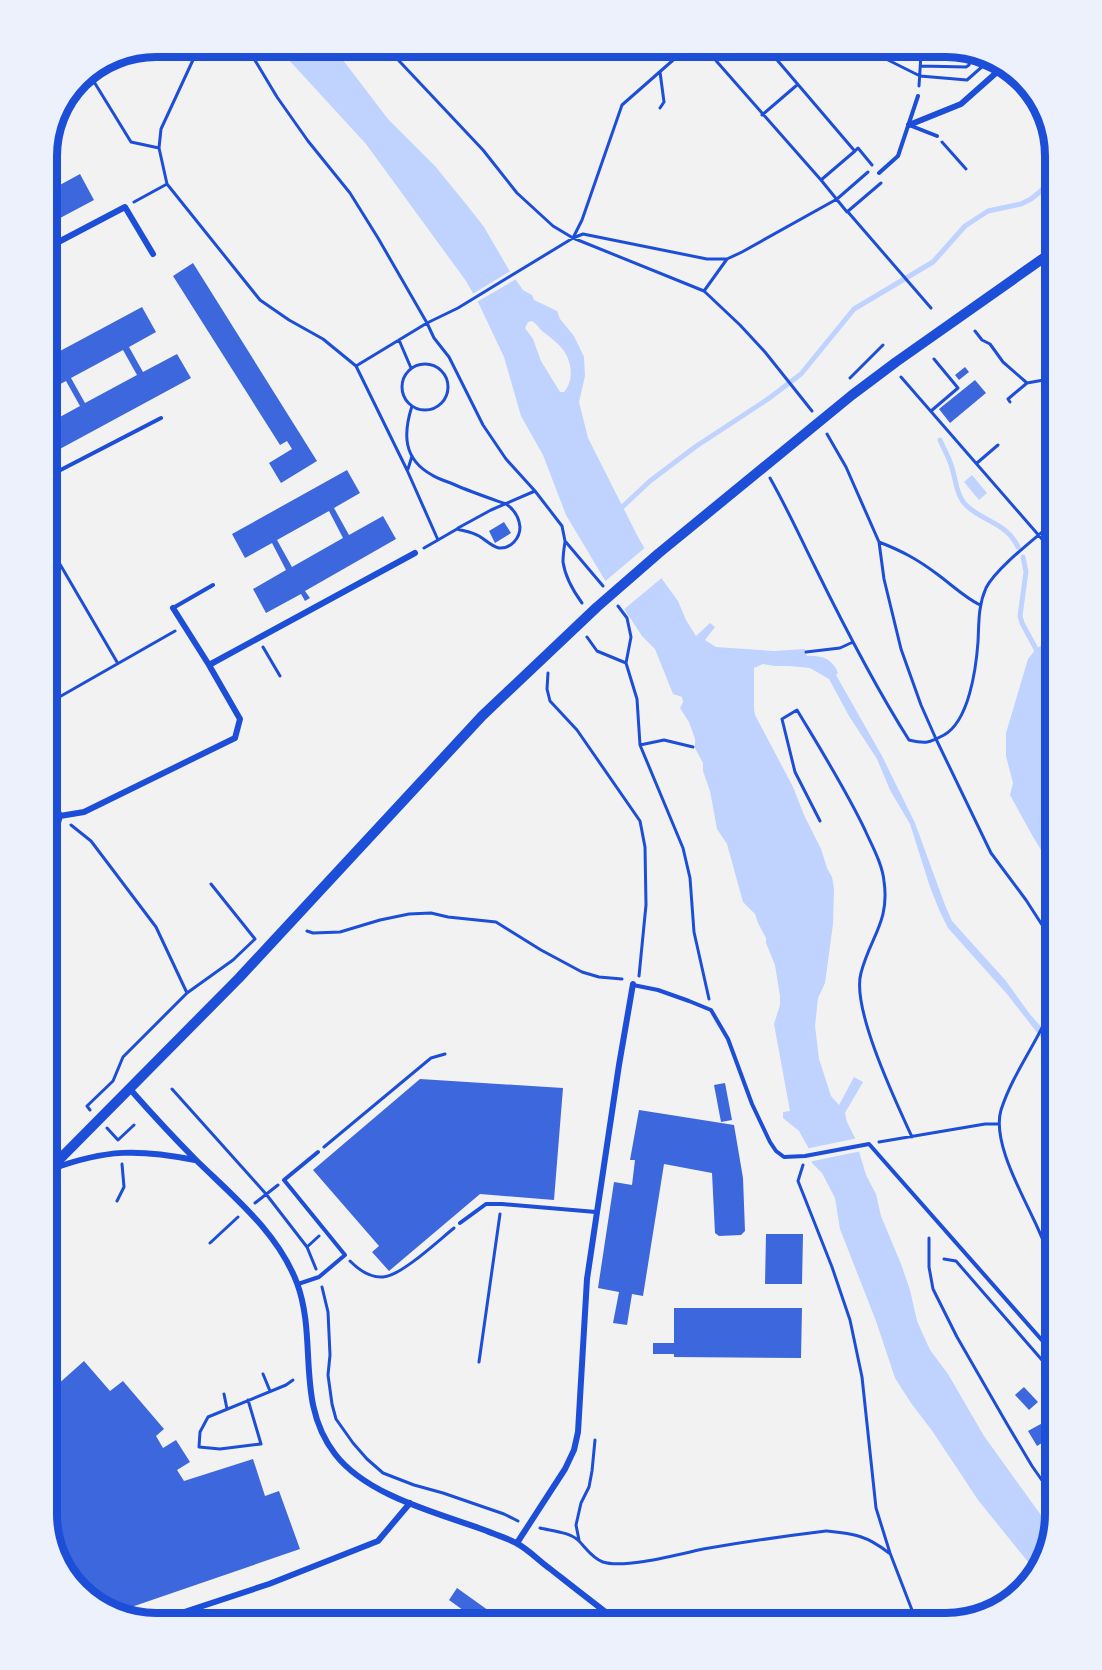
<svg xmlns="http://www.w3.org/2000/svg" width="1102" height="1670" viewBox="0 0 1102 1670" font-family="Arial,sans-serif">
	<style>
		.water { fill: #bfd3fe; fill-rule: evenodd }
		.pier { fill: #f2f2f2 }
		.lines { fill: none; stroke-linecap: round; stroke-linejoin: round }
		.stream { stroke: #bfd3fe; stroke-width: 5 }
		.building { fill: #3d67dc; fill-rule: evenodd }
		.path { stroke: #1d4ed8; stroke-width: 3 }
		.service { stroke: #1d4ed8; stroke-width: 4 }
		.minor { stroke: #1d4ed8; stroke-width: 6 }
		.secondary { stroke: #1d4ed8; stroke-width: 10 }
		.rim { fill: none; stroke: #1d4ed8; stroke-width: 8 }
	</style>
	<rect width="100%" height="100%" fill="#f2f2f2"/>
	<path class="water" d="M 277,47 L 333,47 L 388,119 L 435,166 L 466,204 L 484,227 L 509,270 L 523,290 L 532,295 L 534,300 L 557,311 L 560,319 L 574,336 L 584,357 L 585,376 L 579,402 L 588,438 L 638,537 L 662,579 L 678,601 L 686,620 L 696,636 L 710,623 L 715,627 L 705,640 L 716,647 L 774,651 L 805,649 L 807,656 C 821,655 833,659 838,673 L 836,675 L 882,756 L 915,823 L 945,905 L 952,921 L 1006,981 L 1029,1013 L 1055,1043 L 1055,1053 L 1042,1039 L 1007,994 L 948,928 L 940,912 L 930,887 L 910,824 L 890,790 L 877,759 L 849,716 L 829,679 L 810,668 L 789,666 L 775,666 L 763,664 L 754,668 L 754,709 L 755,715 L 793,787 L 804,815 L 821,849 L 827,868 L 832,877 L 834,889 L 833,924 L 825,983 L 818,998 L 815,1026 L 819,1059 L 831,1096 L 839,1105 L 854,1077 L 863,1082 L 845,1113 L 847,1122 L 855,1138 L 866,1175 L 876,1194 L 881,1216 L 901,1264 L 910,1290 L 917,1321 L 930,1350 L 948,1374 L 984,1436 L 1051,1529 L 1041,1569 L 1037,1573 L 978,1500 L 933,1432 L 911,1403 L 895,1378 L 876,1321 L 840,1229 L 835,1198 L 822,1173 L 812,1163 L 808,1147 L 799,1131 L 783,1118 L 783,1112 L 790,1111 L 774,1024 L 780,1005 L 780,996 L 775,965 L 766,943 L 766,938 L 758,923 L 755,914 L 743,902 L 727,844 L 717,829 L 710,791 L 703,771 L 703,763 L 695,748 L 695,739 L 689,722 L 680,708 L 683,702 L 682,697 L 673,694 L 655,649 L 642,636 L 603,577 L 566,515 L 543,455 L 521,416 L 504,357 L 478,302 L 466,281 L 366,144 ZM 532,321 C 537,324 538,327 542,331 C 550,337 558,343 564,351 C 572,363 574,381 564,392 L 560,392 L 541,361 L 533,339 L 525,328 L 528,322 Z
		M 972,475 L 987,493 L 979,500 L 964,482 Z
		M 1055,638 L 1055,879 L 1049,863 L 1032,835 L 1010,795 L 1013,783 L 1006,756 L 1006,733 L 1028,659 L 1036,649 L 1051,639 Z"/>
	<path class="pier" d="M 512,270 L 518,278 L 475,303 L 471,295 Z
		M 647,546 L 664,576 L 622,611 L 603,583 Z
		M 858,1138 L 862,1151 L 808,1162 L 805,1149 Z"/>
	<g class="lines">
		<path class="stream" d="M 940,440 C 943,447 947,454 950,462 C 956,476 955,495 967,506 C 984,522 1007,523 1018,547
			M 619,510 L 650,481 L 695,447 L 768,399 L 801,374 L 854,309 L 933,262 L 965,226 L 988,211 L 1021,204 L 1031,199 L 1041,191 L 1055,173
			M 1023,557 L 1026,572 L 1020,616 L 1022,623 L 1036,649"/>
	</g>
	<path class="building" d="M 899,47 L 932,47 L 932,55 L 898,52 Z
		M 50,141 L 57,155 L 47,160 L 47,149 Z
		M 80,174 L 94,200 L 47,225 L 47,192 Z
		M 193,263 L 317,461 L 281,483 L 269,463 L 292,449 L 287,441 L 280,445 L 173,276 Z
		M 142,307 L 156,332 L 129,347 L 143,372 L 177,354 L 191,378 L 58,450 L 47,429 L 47,424 L 80,406 L 66,381 L 47,391 L 47,358 ZM 123,350 L 137,375 L 85,403 L 71,378 Z
		M 965,367 L 969,372 L 959,380 L 955,375 Z
		M 975,380 L 986,393 L 950,423 L 939,409 Z
		M 347,470 L 360,493 L 334,508 L 349,535 L 383,516 L 396,539 L 305,591 L 310,598 L 305,601 L 301,594 L 266,613 L 253,589 L 286,570 L 272,543 L 245,558 L 232,534 ZM 329,511 L 343,538 L 292,567 L 277,540 Z
		M 504,522 L 511,533 L 495,543 L 489,531 Z
		M 420,1079 L 563,1088 L 554,1200 L 480,1194 L 389,1271 L 372,1252 L 379,1246 L 313,1170 Z
		M 725,1083 L 732,1120 L 721,1122 L 714,1085 Z
		M 639,1110 L 734,1125 L 743,1178 L 745,1231 L 741,1235 L 719,1236 L 715,1233 L 712,1173 L 664,1164 L 643,1296 L 632,1294 L 627,1325 L 613,1323 L 619,1292 L 598,1288 L 614,1182 L 632,1185 L 635,1160 L 630,1160 Z
		M 766,1234 L 803,1234 L 802,1284 L 765,1284 Z
		M 674,1308 L 802,1308 L 801,1358 L 674,1357 L 674,1354 L 653,1354 L 653,1343 L 674,1343 Z
		M 84,1361 L 110,1391 L 123,1381 L 164,1429 L 156,1436 L 163,1448 L 176,1440 L 190,1462 L 177,1470 L 184,1481 L 253,1459 L 265,1496 L 279,1491 L 300,1549 L 114,1613 L 101,1609 L 61,1569 L 47,1514 L 47,1394 Z
		M 1024,1387 L 1038,1402 L 1029,1410 L 1015,1395 Z
		M 1048,1420 L 1052,1427 L 1046,1431 L 1050,1438 L 1037,1446 L 1028,1431 Z
		M 457,1588 L 506,1623 L 481,1623 L 449,1600 Z"/>
	<g class="lines">
		<path class="path" d="M 199,47 L 161,129 L 159,148 L 167,184 L 260,300 L 289,320 L 323,339 L 356,366 L 407,470 L 438,540 L 424,548
			M 247,47 L 277,97 L 308,141 L 350,193 L 378,238 L 427,323 L 434,338 L 449,357 L 483,425 L 506,459 L 535,491 L 562,526 L 565,541 L 603,586
			M 386,47 L 483,150 L 517,193 L 553,226 L 573,238 L 704,291 L 740,325 L 765,352 L 812,411
			M 668,47 L 679,53
			M 704,47 L 821,180
			M 766,47 L 853,149 L 855,151 L 858,148 L 872,165
			M 842,47 L 852,54 L 880,56 L 920,76 L 967,80 L 992,58
			M 921,66 L 966,67 L 969,65 L 970,59 L 921,57
			M 88,72 L 131,142 L 159,148
			M 919,86 L 921,54
			M 660,108 L 664,102 L 660,72
			M 762,115 L 797,85
			M 942,142 L 966,169
			M 855,151 L 821,180 L 847,212 L 881,183
			M 134,202 L 167,184
			M 848,212 L 931,308
			M 574,236 L 582,220 L 622,105 L 688,47
			M 704,291 L 727,259
			M 975,331 L 982,340 L 990,344 L 1003,362 L 1027,383 L 1055,378
			M 399,340 L 411,368
			M402 387a23 23 0 1 1 46 0a23 23 0 1 1-46 0Z
			M 356,366 L 427,323 L 458,308 L 573,238 L 583,234 L 707,259 L 727,259 L 742,252 L 837,199 L 868,172
			M 901,377 L 1055,554
			M 850,378 L 883,345
			M 1010,402 L 1008,399 L 1027,383
			M 412,406 C 403,434 403,459 432,475 C 438,479 446,481 453,484 C 471,492 489,498 506,504 C 515,510 519,517 520,527 C 520,538 511,549 499,548 C 492,547 486,540 479,536 C 472,532 464,531 457,529 L 438,540
			M 931,411 L 958,388 L 934,359
			M 827,434 L 846,467 L 879,542 L 884,579 L 901,649 L 921,705 L 936,739 L 991,853 L 1026,900 L 1055,945
			M 977,463 L 998,445
			M 408,469 L 412,456
			M 770,478 C 787,508 800,537 815,567 C 844,626 874,685 909,740 C 926,744 929,743 944,735 C 969,721 976,669 978,642 C 979,623 978,606 986,588 C 996,568 1037,537 1055,521
			M 458,528 L 491,510 L 535,491
			M 47,542 L 117,662
			M 565,542 C 564,548 563,556 563,562 C 565,576 574,592 582,603
			M 879,542 C 902,551 917,559 937,574 C 952,585 964,597 980,605
			M 618,606 L 627,618 L 631,637 L 626,663 L 637,699 L 640,745 L 683,848 L 690,878 L 694,932 L 709,999
			M 587,637 L 597,651 L 626,663
			M 263,647 L 280,676
			M 806,652 L 840,648 L 853,642
			M 548,673 L 547,689 L 550,701 L 577,730 L 640,821 L 645,847 L 646,905 L 639,976
			M 47,704 L 175,631
			M 640,745 L 664,740 L 693,747
			M 820,821 L 795,772 L 782,719 L 797,710 C 821,750 845,788 865,830 C 872,846 882,863 884,881 C 890,922 870,937 861,973 C 851,1008 896,1102 912,1137
			M 71,825 L 91,841 L 156,927 L 187,993
			M 307,931 L 313,933 L 340,932 L 380,920 L 409,914 L 431,913 L 448,917 L 496,922 L 541,950 L 582,972 L 599,977 L 622,979
			M 172,1089 L 266,1194 L 307,1247 L 316,1269
			M 90,1110 L 87,1106 L 113,1081 L 123,1057 L 187,993 L 233,960 L 255,939 L 211,884
			M 107,1128 L 118,1140
			M 118,1140 L 134,1125
			M 879,1142 L 985,1124 L 998,1124
			M 324,1147 L 431,1058 L 445,1054
			M 803,1165 L 798,1181 L 832,1267 L 850,1320 L 862,1377 L 876,1508 L 890,1553 L 917,1623
			M 117,1201 L 124,1187 L 122,1164
			M 255,1203 L 278,1185
			M 929,1238 L 929,1267 L 933,1289 L 957,1337 L 1007,1424 L 1032,1466 L 1055,1499
			M 210,1243 L 238,1217
			M 307,1247 L 319,1236
			M 944,1259 L 956,1261 L 1055,1375
			M 350,1261 C 359,1270 370,1278 383,1277 C 401,1276 439,1240 454,1228
			M 1055,1268 C 1047,1251 1041,1234 1033,1218 C 1020,1190 992,1140 1001,1110 C 1014,1070 1041,1038 1055,999
			M 322,1287 L 328,1312 L 330,1355 L 328,1375 L 332,1404 L 336,1419 L 353,1443 L 367,1459 L 383,1473 L 414,1485 L 443,1493 L 504,1514 L 518,1521
			M 479,1362 L 500,1214
			M 263,1374 L 270,1391
			M 224,1394 L 227,1409
			M 248,1400 L 261,1444 L 220,1449 L 199,1447 L 200,1432 L 208,1417 L 286,1385 L 293,1380
			M 540,1528 C 552,1531 570,1532 579,1541 C 586,1548 592,1558 603,1562 C 624,1569 680,1554 703,1549 C 744,1542 785,1536 826,1531 C 855,1534 866,1535 889,1553
			M 579,1540 L 576,1525 L 581,1503 L 589,1487 L 592,1471 L 595,1440"/>
		<path class="service" d="M 909,125 L 937,136
			M 879,173 L 898,156 L 918,96
			M 47,477 L 161,418
			M 173,608 L 213,585
			M 633,985 L 658,990 L 689,1001 L 711,1010 L 728,1039 L 752,1104 L 770,1142 L 776,1151 L 784,1157 L 805,1156 L 869,1144 L 1055,1355
			M 460,1223 L 486,1204 L 502,1204 L 596,1212
			M 298,1284 L 319,1277 L 345,1255 L 284,1180 L 318,1152"/>
		<path class="minor" d="M 909,125 L 961,104 L 1005,65
			M 47,248 L 125,207 L 153,254
			M 173,608 L 209,665
			M 60,816 L 84,812 L 235,738 L 240,719 L 209,665 L 415,553
			M 47,847 L 53,840 L 60,816 L 47,787
			M 129,1088 C 151,1113 174,1138 197,1161 C 235,1198 278,1233 297,1283 C 318,1340 295,1403 335,1454 C 367,1496 438,1513 487,1531 C 496,1535 507,1538 516,1543 C 528,1549 538,1560 549,1568 C 572,1586 596,1605 620,1623
			M 52,1169 C 106,1149 139,1149 195,1160
			M 517,1543 L 565,1469 L 574,1450 L 578,1432 L 587,1279 L 619,1065 L 633,984
			M 151,1623 L 269,1584 L 378,1541 L 410,1503"/>
		<path class="secondary" d="M 47,1172 L 239,978 L 482,716 L 597,607 L 659,553 L 852,395 L 896,362 L 1055,250"/>
	</g>
	<path d="M0 0H1102V1670H0ZM156 57H946A99 99 0 0 1 1045 156V1514A99 99 0 0 1 946 1613H156A99 99 0 0 1 57 1514V156A99 99 0 0 1 156 57Z" fill="#edf1fc" fill-rule="evenodd"/>
	<path class="rim" d="M156 57H946A99 99 0 0 1 1045 156V1514A99 99 0 0 1 946 1613H156A99 99 0 0 1 57 1514V156A99 99 0 0 1 156 57Z"/>
</svg>
